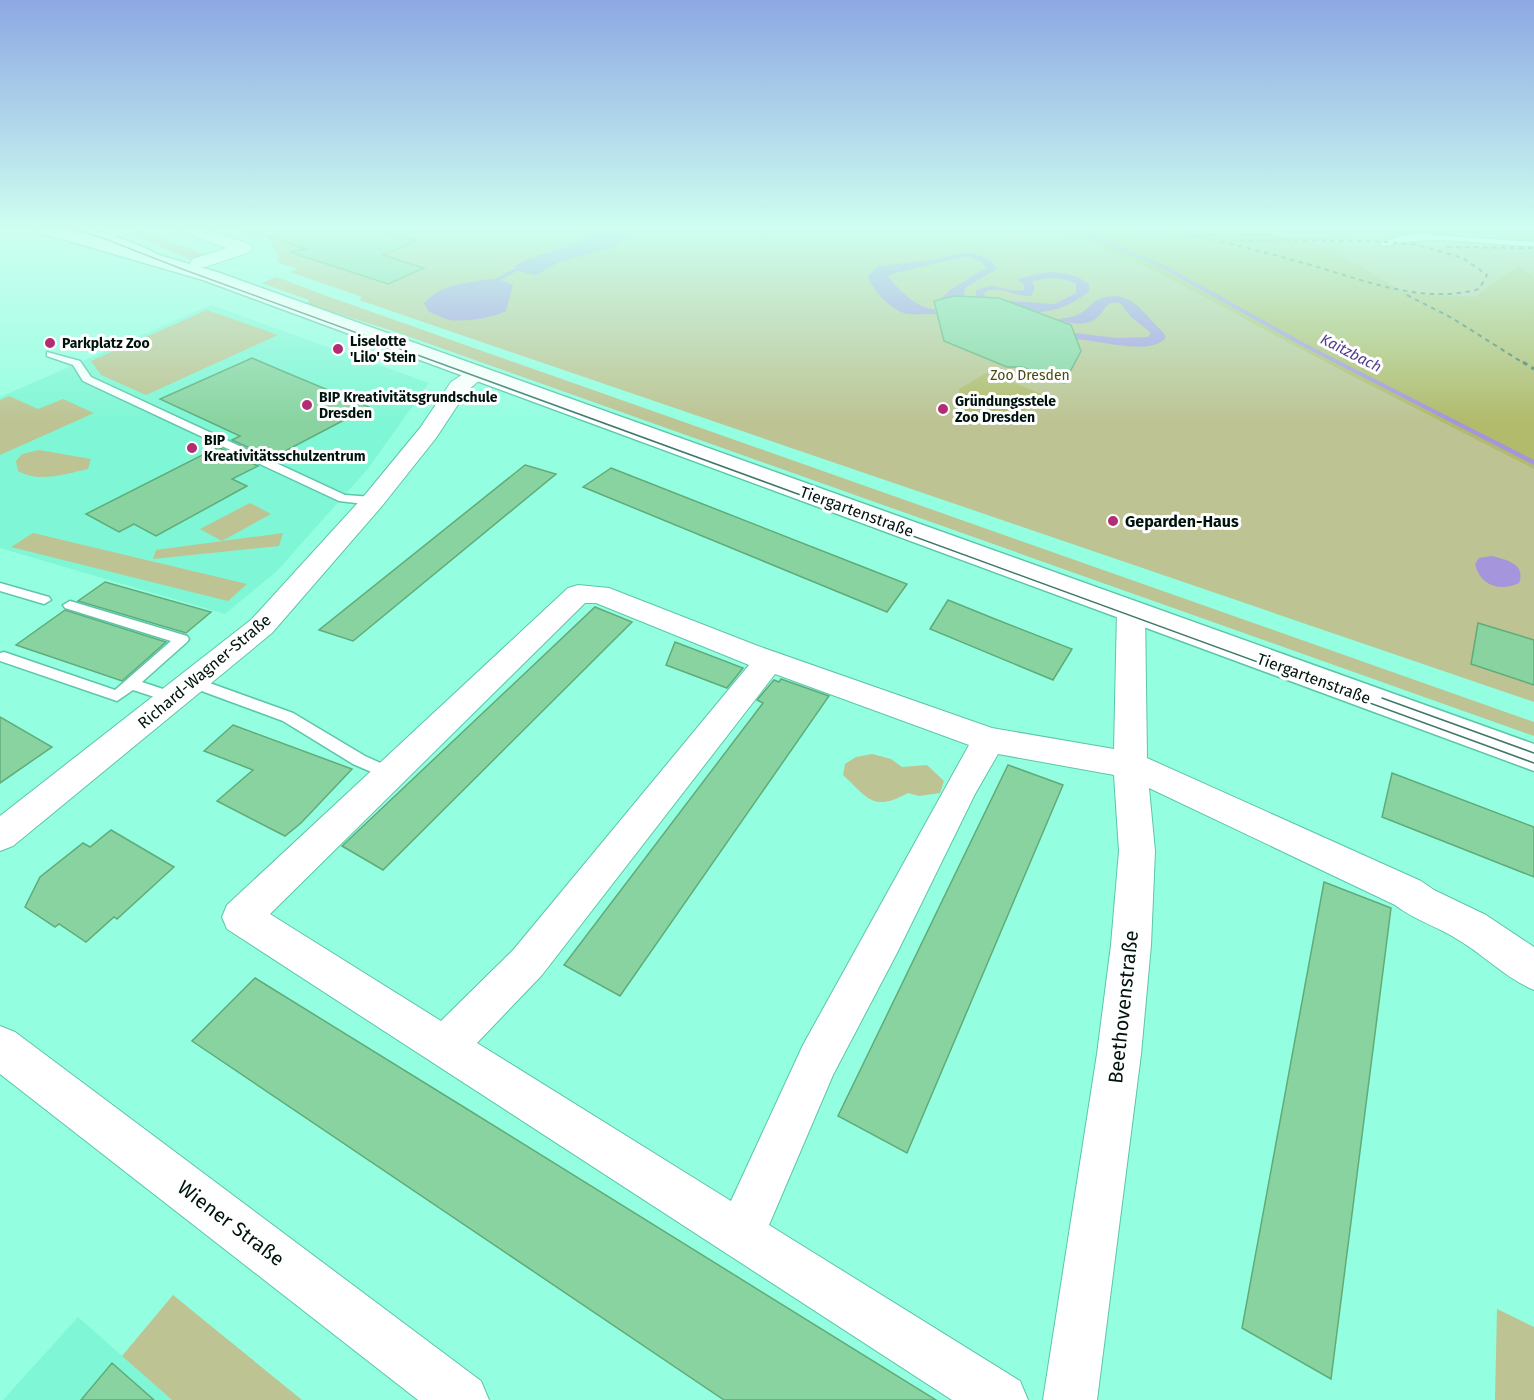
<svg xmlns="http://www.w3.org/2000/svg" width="1534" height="1400" viewBox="0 0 1534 1400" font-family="'Fira Sans',sans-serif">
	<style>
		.built { fill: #7ff6d5 }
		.green { fill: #bdc392 }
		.forest { fill: #b2ba6b }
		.water { fill: #a495dc }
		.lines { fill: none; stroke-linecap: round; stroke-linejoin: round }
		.stream { fill: #a495dc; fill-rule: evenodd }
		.building { fill: #89d3a0; stroke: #5fac79; stroke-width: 1.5 }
		.lane-casing { stroke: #5bc6aa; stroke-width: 3 }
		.street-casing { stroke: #5bc6aa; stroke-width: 2 }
		.secondary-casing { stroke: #5bc6aa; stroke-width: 3 }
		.lane { fill: #fff; fill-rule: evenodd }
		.street { fill: #fff; fill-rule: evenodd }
		.secondary { fill: #fff; fill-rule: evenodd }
		.tram { stroke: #3f7868; stroke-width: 1.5 }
		.rail-far1 { stroke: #3f7868; stroke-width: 2; stroke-dasharray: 4.5 4.5; stroke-linecap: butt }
		.rail { stroke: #3f7868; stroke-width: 3; stroke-dasharray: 5 5; stroke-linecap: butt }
		.poi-dot { fill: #b22d73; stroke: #fff; stroke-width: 2 }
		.labels { text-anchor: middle; stroke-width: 6; stroke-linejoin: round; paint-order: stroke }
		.far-poi-label { font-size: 14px; font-weight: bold; fill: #00140e; stroke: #fff; text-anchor: start }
		.far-park-label { font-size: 14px; fill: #464b0e; stroke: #fff }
		.far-water-label { font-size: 15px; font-style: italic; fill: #533b8f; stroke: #fff }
		.street-label { font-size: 16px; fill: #00140e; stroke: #fff }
		.poi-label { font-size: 16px; font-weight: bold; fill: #00140e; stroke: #fff; text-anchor: start }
		.near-street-label { font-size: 20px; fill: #00140e; stroke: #fff }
	</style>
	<rect width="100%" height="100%" fill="#94fee0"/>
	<path class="built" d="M 211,305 L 429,383 L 367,470 L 277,571 L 225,614 L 0,548 L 0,397 Z
		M 78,1317 L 172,1400 L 3,1400 Z"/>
	<path class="green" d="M 240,227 L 1534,227 L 1534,702 L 359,300 L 362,297 L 290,272 L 297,269 L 277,262 L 279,256 C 264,233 272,235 245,235 L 241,231 L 245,229 Z
		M 136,229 L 209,256 L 195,262 L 127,232 Z
		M 277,277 L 324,295 L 1534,722 L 1534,736 L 393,331 L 307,304 L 309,300 L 261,283 Z
		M 207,310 L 278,335 L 146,395 L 101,375 L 91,361 Z
		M 9,396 L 38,409 L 63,399 L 94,413 L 0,455 L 0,400 Z
		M 39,450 L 91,459 L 88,469 C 65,474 39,483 18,471 L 16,461 L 22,454 Z
		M 250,503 L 271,514 L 222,541 L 200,529 Z
		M 33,533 L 247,584 L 228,601 L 11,547 Z
		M 283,533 L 279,546 L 153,559 L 156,550 Z
		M 872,754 L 891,759 L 902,767 L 927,765 L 944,781 L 940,793 L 919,796 L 908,793 C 873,812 869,799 843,775 L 845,764 L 856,757 Z
		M 173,1295 L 302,1400 L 172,1400 L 122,1356 Z
		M 1497,1309 L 1534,1327 L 1534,1400 L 1495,1400 Z"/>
	<path class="forest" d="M 1048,227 L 1132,227 L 1136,239 L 1165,234 L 1171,227 L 1246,227 L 1331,248 L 1403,292 L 1475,297 L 1518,266 L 1534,277 L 1534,469 C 1451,426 1368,385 1286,341 C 1209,300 1132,254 1048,227 Z
		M 988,372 L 1041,394 L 1021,414 L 982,417 L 960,410 L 959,389 Z"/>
	<path class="water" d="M 604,228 L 628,235 L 615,247 L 559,262 L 536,275 L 521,272 L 513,267 L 528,259 L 581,242 L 586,238 L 586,231 Z
		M 966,252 C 977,254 993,258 997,269 L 966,287 L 964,293 L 965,297 L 940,300 L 950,290 L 986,268 L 983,263 L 968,256 L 899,272 L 888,276 C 897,289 919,310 935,309 L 936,314 C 927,314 917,315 908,314 C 892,312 872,290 868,276 L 878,266 L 933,260 Z
		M 1048,272 C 1064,273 1076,274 1089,284 L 1089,291 C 1077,302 1058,311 1041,312 C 1032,313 1018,305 1009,301 L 1055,304 L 1076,293 L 1076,284 C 1061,276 1048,277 1032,282 L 1035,288 L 1031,296 C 1015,297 998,284 984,292 L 985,298 L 976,298 L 976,291 C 1001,279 1002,294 1024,290 L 1024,285 L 1017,279 Z
		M 488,279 L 498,279 L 513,285 L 506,311 C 494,318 464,322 450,320 C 443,318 434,314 428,311 L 424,303 C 446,282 462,285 488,279 Z
		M 1116,296 C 1138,299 1147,318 1163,332 L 1166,337 C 1153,357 1098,340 1076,339 L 1074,333 L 1117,338 L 1148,337 L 1151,333 L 1130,316 L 1120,303 C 1106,300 1106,309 1098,317 C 1087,327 1069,324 1057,319 C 1063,318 1071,318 1077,315 C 1095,307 1088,298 1116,296 Z
		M 1492,556 C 1507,560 1526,564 1519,583 C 1500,592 1480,586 1475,564 L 1479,558 Z"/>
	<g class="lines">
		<path class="stream" d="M 622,227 L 629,227 L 618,232 L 613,231 Z
			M 1053,227 L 1062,227 L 1086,233 L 1166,266 L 1308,345 L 1534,460 L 1534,465 L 1304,347 L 1162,268 L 1082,235 Z
			M 514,269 L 519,270 L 500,280 L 495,279 Z"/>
	</g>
	<path class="building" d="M 255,227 L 367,227 L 416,241 L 383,255 L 424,268 L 388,284 L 290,252 L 306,249 L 255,232 Z
		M 954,296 L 999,298 L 1071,325 L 1081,351 L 1064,383 L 1022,367 L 1007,367 L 944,341 L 934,301 Z
		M 252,358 L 280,370 L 369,407 L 272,458 L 232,440 L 240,436 L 160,399 Z
		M 218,447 L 258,466 L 232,479 L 247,486 L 156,536 L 134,524 L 119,532 L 86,514 Z
		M 525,465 L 556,474 L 353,641 L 319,630 Z
		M 611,468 L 871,570 L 907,584 L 887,612 L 583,487 Z
		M 105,582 L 211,612 L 186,633 L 78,601 Z
		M 948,600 L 995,619 L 1072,649 L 1053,680 L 930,629 Z
		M 595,607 L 632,622 L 383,870 L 342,846 Z
		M 65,610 L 166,642 L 122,681 L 16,645 Z
		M 1478,623 L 1534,640 L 1534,685 L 1471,664 Z
		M 675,642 L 743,668 L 727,688 L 666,665 Z
		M 781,679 L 829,696 L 620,996 L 564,965 L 763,703 L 757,700 L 774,680 L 779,682 Z
		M 0,717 L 52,747 L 0,783 Z
		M 233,725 L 352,769 L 301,823 L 285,836 L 217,801 L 253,770 L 204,751 Z
		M 1008,765 L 1063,785 L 907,1153 L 838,1116 Z
		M 1392,773 L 1534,827 L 1534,877 L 1382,817 Z
		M 111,830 L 174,867 L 117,919 L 114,917 L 86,942 L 59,924 L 55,927 L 25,907 L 40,877 L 83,843 L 90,847 Z
		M 1324,882 L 1391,908 L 1331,1379 L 1242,1328 Z
		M 255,978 L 467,1109 L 936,1400 L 724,1400 L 192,1041 Z
		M 112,1363 L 154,1400 L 81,1400 Z"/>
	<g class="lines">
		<g class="lane-casing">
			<path id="lane" d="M 70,227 C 90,226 146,246 162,257 L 155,259 Z
				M 1418,234 L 1534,242 L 1534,246 C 1483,245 1434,233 1384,246 L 1380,244 L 1397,237 Z
				M 47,352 L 80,361 L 91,377 L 345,495 L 373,497 L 379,501 L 373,505 L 339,501 L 83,381 L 73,365 L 47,356 Z
				M 0,583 L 49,597 L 51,600 L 44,604 L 0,591 Z
				M 70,601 L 187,636 L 189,639 L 187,642 L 142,682 L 178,694 L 180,698 L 178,702 L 173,703 L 133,690 L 117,701 L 0,661 L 0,653 L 4,652 L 115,690 L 171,641 L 65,608 L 63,605 Z
				M 193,677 L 293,713 L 365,756 L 396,770 L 398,774 L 396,778 L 390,780 L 353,764 L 283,721 L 188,686 L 186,682 L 188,678 Z"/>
		</g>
		<g class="street-casing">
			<path id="street" d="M 115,227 L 140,227 C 134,234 117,238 108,235 L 106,232 L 108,229 Z
				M 174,227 L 197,227 L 250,244 L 252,248 L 250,252 L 205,267 L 193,267 L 190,263 L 193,259 L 227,248 L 176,230 Z
				M 478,367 L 485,369 L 488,373 L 467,391 L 436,438 L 382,506 L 272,633 L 13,846 L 0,851 L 0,816 L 252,619 L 364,496 L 420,428 L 451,382 L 471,369 Z
				M 578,585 L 609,588 L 758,646 L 992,728 L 1114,749 L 1117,611 L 1121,604 L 1131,602 L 1141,604 L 1145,611 L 1147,758 L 1421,881 L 1434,890 L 1486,915 L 1534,947 L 1534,990 C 1507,979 1485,956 1460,941 C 1439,927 1414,920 1395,905 L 1149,788 L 1155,851 L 1151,945 L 1141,1054 L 1097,1400 L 1043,1400 L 1097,1054 L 1111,945 L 1119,851 L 1114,775 L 998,754 L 975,794 L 897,953 L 833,1075 L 769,1225 L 1020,1381 L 1028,1400 L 952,1400 L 227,929 L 222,917 L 227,905 L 568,588 ZM 585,603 L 596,603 L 749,665 L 514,949 L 441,1021 L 270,914 ZM 775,674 L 969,745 L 803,1045 L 731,1201 L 477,1043 L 542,975 Z
				M 0,1026 L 15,1032 L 481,1381 L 489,1400 L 418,1400 L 0,1074 Z"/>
		</g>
		<g class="secondary-casing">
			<path id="secondary" d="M 33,227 L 62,227 L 217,272 L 1534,744 L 1534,771 L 203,280 L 35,231 Z"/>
		</g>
		<use href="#lane" class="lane"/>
		<use href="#street" class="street"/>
		<use href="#secondary" class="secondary"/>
		<path class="tram" d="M 65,227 L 100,237 L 182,269 L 1534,763
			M 1382,698 L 1534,753"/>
		<path class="rail-far1" d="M 1159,227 C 1205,238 1251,248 1296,261 C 1354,276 1419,306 1479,289 L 1487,275 L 1463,258 L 1414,244
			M 1240,240 L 1373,241 L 1420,245
			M 1447,247 L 1534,248
			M 1407,295 L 1452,318 L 1525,364"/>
		<path class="rail" d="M 1523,362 L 1534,369"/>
	</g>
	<linearGradient id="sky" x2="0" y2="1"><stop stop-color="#8da8e3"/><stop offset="0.54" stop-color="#cffff1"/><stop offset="1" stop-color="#cffff1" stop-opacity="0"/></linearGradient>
	<rect width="1534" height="423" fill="url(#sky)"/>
	<g class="poi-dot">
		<circle cx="50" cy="343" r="6"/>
		<circle cx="338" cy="349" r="6"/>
		<circle cx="307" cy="405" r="6"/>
		<circle cx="943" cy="409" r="6"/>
		<circle cx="192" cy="448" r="6"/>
		<circle cx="1113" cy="521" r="6"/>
	</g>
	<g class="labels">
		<g class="far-poi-label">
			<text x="350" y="346">Liselotte<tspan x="350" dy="16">'Lilo' Stein</tspan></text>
			<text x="62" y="348">Parkplatz Zoo</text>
			<text x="319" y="402">BIP Kreativitätsgrundschule<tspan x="319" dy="16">Dresden</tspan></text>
			<text x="955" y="406">Gründungsstele<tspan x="955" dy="16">Zoo Dresden</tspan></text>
			<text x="204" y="445">BIP<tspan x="204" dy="16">Kreativitätsschulzentrum</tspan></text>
		</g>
		<g class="far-park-label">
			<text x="1030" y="380">Zoo Dresden</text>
		</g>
		<g class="far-water-label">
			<text transform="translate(1351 353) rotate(27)" y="5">Kaitzbach</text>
		</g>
		<g class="street-label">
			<text transform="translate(857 511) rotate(20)" y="6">Tiergartenstraße</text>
			<text transform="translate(204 671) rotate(-40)" y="6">Richard-Wagner-Straße</text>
			<text transform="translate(1314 678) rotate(20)" y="6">Tiergartenstraße</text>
		</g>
		<g class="poi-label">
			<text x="1125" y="527">Geparden-Haus</text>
		</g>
		<g class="near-street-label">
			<text transform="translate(1123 1007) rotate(-84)" y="7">Beethovenstraße</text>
			<text transform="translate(231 1223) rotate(37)" y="7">Wiener Straße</text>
		</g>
	</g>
</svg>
